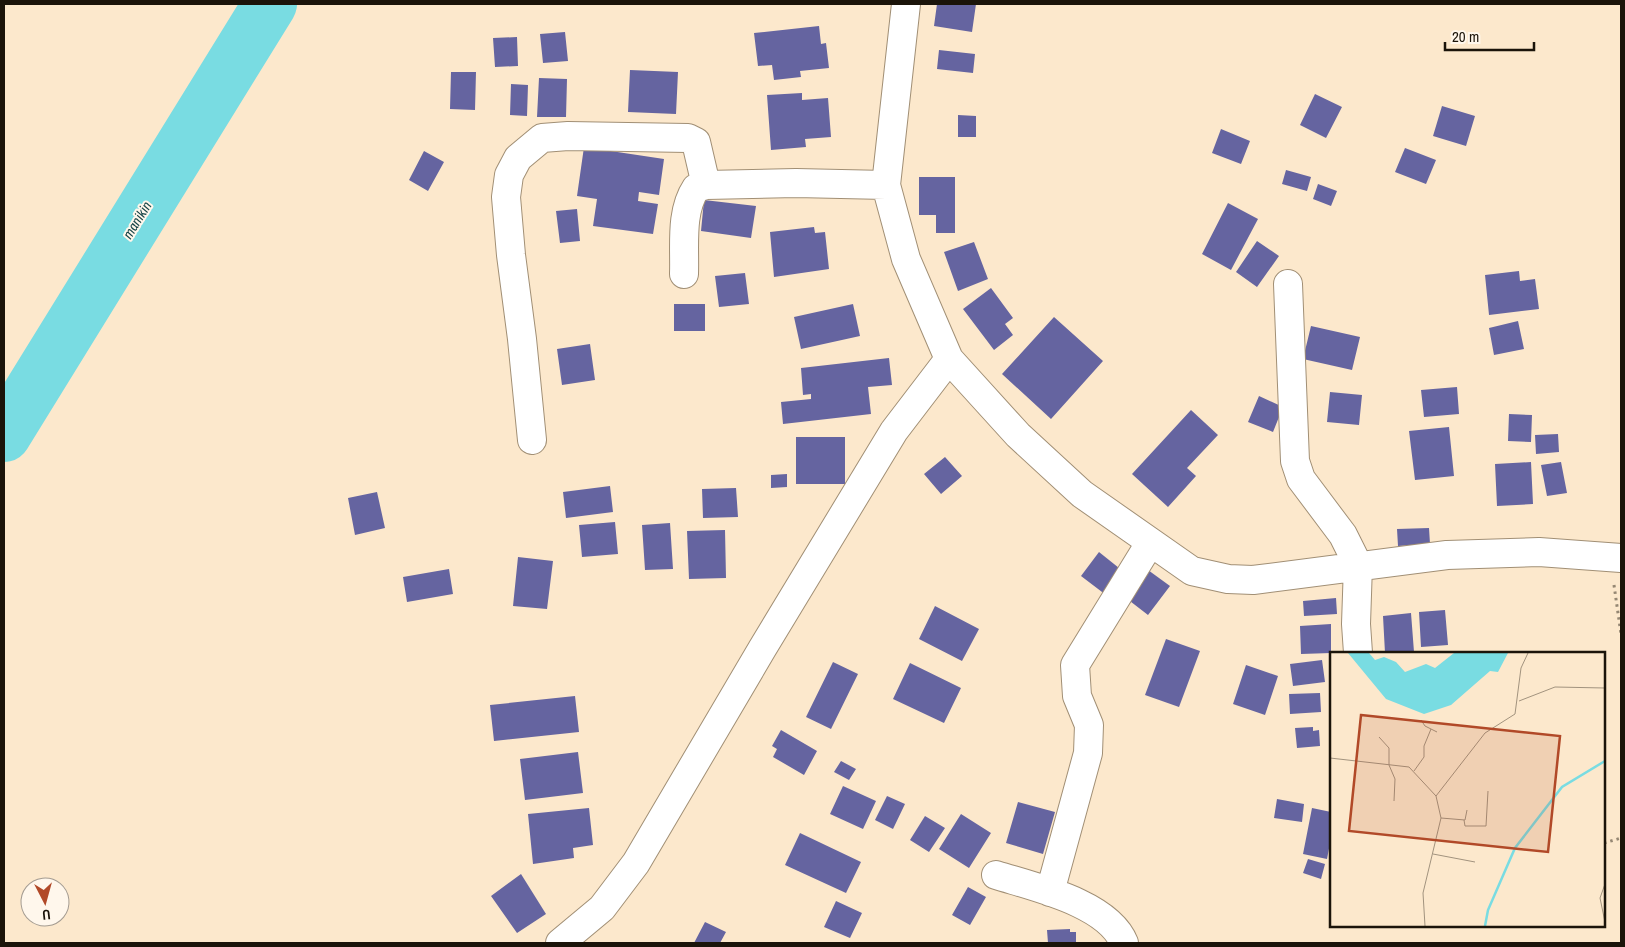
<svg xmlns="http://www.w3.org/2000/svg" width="1625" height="947" viewBox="0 0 1625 947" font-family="'Archivo Narrow',sans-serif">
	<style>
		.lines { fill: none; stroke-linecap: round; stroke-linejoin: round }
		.river { stroke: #79dce2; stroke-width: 54 }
		.building { fill: #6564a0 }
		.minor-casing { stroke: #a18f75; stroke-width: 30 }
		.path { stroke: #958773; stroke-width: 3; stroke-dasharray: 2.5 4; stroke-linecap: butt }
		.minor { stroke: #fff; stroke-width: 28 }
		.labels { text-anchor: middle; stroke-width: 4; stroke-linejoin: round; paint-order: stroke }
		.water-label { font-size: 14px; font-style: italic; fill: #154346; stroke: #fff7ec }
		.inset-river { fill: none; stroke: #79dce2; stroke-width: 2.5 }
		.inset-road { fill: none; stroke: #a2937e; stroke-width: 1 }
		.view { fill: #b14928; fill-opacity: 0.15; stroke: #b14928; stroke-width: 2.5 }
		.inset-edge { fill: none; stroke: #1b140a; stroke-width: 2.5 }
	</style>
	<rect width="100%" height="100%" fill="#fce8cc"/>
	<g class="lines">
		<path class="river" d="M 4,435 L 270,4"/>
	</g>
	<path class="building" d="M 937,4 L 976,4 L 972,32 L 934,26 Z
		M 819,26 L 821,44 L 826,43 L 829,68 L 800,71 L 801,77 L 774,80 L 772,65 L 758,66 L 754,33 Z
		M 565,32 L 568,61 L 543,63 L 540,34 Z
		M 517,37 L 518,66 L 495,67 L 493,38 Z
		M 939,50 L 975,54 L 973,73 L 937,69 Z
		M 630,70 L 678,72 L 676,114 L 628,112 Z
		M 451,72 L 476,72 L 475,110 L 450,109 Z
		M 539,78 L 567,79 L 566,117 L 537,117 Z
		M 511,84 L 528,85 L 527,116 L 510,115 Z
		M 802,93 L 802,100 L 828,98 L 831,137 L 805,139 L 806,147 L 771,150 L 767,95 Z
		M 1315,94 L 1342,107 L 1326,138 L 1300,125 Z
		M 1442,106 L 1475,116 L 1466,146 L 1433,136 Z
		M 958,115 L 976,116 L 976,137 L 958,137 Z
		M 1221,129 L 1250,141 L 1241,164 L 1212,153 Z
		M 584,147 L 664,159 L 659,195 L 639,192 L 638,201 L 658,204 L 653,234 L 593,226 L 597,199 L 577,196 Z
		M 1405,148 L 1436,160 L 1426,184 L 1395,172 Z
		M 424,151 L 444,162 L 428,191 L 409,180 Z
		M 1286,170 L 1311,177 L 1307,191 L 1282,184 Z
		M 919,177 L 955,177 L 955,233 L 936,233 L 936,215 L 919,215 Z
		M 1318,184 L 1337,191 L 1331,206 L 1313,199 Z
		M 704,200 L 756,206 L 751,238 L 701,231 Z
		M 1228,203 L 1258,219 L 1231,270 L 1202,254 Z
		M 577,209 L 580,241 L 560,243 L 556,211 Z
		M 814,227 L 815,233 L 825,232 L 829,269 L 774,277 L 770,232 Z
		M 1257,241 L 1279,256 L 1257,287 L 1236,272 Z
		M 974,242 L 988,279 L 958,291 L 944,252 Z
		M 1519,271 L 1520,281 L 1535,279 L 1539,309 L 1489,315 L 1485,275 Z
		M 745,273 L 749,304 L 719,307 L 715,276 Z
		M 991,288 L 1013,318 L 1005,324 L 1013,335 L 994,350 L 963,309 Z
		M 674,304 L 705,304 L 705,331 L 674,331 Z
		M 853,304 L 860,336 L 801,349 L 794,317 Z
		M 1054,317 L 1103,361 L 1051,419 L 1002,374 Z
		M 1518,321 L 1524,349 L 1494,355 L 1489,328 Z
		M 1311,326 L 1360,337 L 1352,370 L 1303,359 Z
		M 590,344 L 595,380 L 562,385 L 557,349 Z
		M 889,358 L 892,385 L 868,387 L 871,414 L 783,424 L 781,402 L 811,399 L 811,394 L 803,395 L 801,368 Z
		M 1457,387 L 1459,414 L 1424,417 L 1421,390 Z
		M 1330,392 L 1362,395 L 1359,425 L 1327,422 Z
		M 1259,396 L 1283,407 L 1273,432 L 1248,422 Z
		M 1191,410 L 1218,435 L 1187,468 L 1196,476 L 1168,507 L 1132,474 Z
		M 1509,414 L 1532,415 L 1531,442 L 1508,441 Z
		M 1449,427 L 1454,476 L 1415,480 L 1409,431 Z
		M 1558,434 L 1559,452 L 1536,454 L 1535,435 Z
		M 796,437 L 845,437 L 845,484 L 796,484 Z
		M 945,457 L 962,476 L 941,494 L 924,474 Z
		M 1531,462 L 1533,504 L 1497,506 L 1495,464 Z
		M 1561,462 L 1567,493 L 1547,496 L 1541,465 Z
		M 787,474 L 787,487 L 771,488 L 771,475 Z
		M 610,486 L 613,512 L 566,518 L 563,492 Z
		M 736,488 L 738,517 L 703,518 L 702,489 Z
		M 377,492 L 385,528 L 355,535 L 348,498 Z
		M 615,522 L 618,554 L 582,557 L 579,525 Z
		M 670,523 L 673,569 L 645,570 L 642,525 Z
		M 1429,528 L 1430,544 L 1398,546 L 1397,529 Z
		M 725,530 L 726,578 L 689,579 L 687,531 Z
		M 1099,552 L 1124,572 L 1106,595 L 1081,576 Z
		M 518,557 L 553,561 L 547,609 L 513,606 Z
		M 449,569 L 453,594 L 407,602 L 403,577 Z
		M 1148,570 L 1170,586 L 1148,615 L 1126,598 Z
		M 1336,598 L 1337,614 L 1304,616 L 1303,601 Z
		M 935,606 L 979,629 L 962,661 L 919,639 Z
		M 1445,610 L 1448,645 L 1421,647 L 1419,612 Z
		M 1411,613 L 1414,652 L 1385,653 L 1383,616 Z
		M 1331,624 L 1331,653 L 1301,654 L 1300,626 Z
		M 1166,639 L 1200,651 L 1179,707 L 1145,695 Z
		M 1322,660 L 1325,682 L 1293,686 L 1290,664 Z
		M 833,662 L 858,674 L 831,729 L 806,717 Z
		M 910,663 L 961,688 L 944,723 L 893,699 Z
		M 1246,665 L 1278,676 L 1265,715 L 1233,704 Z
		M 1320,693 L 1321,712 L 1290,714 L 1289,694 Z
		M 575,696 L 579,732 L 494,741 L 490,705 Z
		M 1313,727 L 1313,731 L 1319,730 L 1320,746 L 1297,748 L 1295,728 Z
		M 781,730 L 817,751 L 804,775 L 773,757 L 777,749 L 772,746 Z
		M 578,752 L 583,793 L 525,800 L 520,759 Z
		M 841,761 L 856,769 L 849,780 L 834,772 Z
		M 843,786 L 876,801 L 863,829 L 830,814 Z
		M 887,796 L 905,804 L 893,829 L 875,820 Z
		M 1277,799 L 1304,804 L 1302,822 L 1274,818 Z
		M 1018,802 L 1055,812 L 1043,854 L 1006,843 Z
		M 589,808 L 593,845 L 573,848 L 574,858 L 533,864 L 528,814 Z
		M 1312,808 L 1331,812 L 1331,838 L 1327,859 L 1303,854 Z
		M 961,814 L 991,833 L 969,868 L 939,849 Z
		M 925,816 L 945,828 L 929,852 L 910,840 Z
		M 800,833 L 861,862 L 846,893 L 785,865 Z
		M 1308,859 L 1325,864 L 1321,879 L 1303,873 Z
		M 521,874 L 546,914 L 517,933 L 491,896 Z
		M 968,887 L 986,897 L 970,925 L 952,915 Z
		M 836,901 L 862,913 L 850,938 L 824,927 Z
		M 705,922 L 726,932 L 720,943 L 694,943 Z
		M 1070,929 L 1070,932 L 1076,932 L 1076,943 L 1048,943 L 1047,930 Z"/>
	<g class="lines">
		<g class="minor-casing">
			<path id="minor" d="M 684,274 C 685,246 680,212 696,188 L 706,185 L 796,183 L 886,185
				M 1288,284 L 1295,461 L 1301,479 L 1343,535 L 1358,565 L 1356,624 L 1358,653
				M 949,359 L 1018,435 L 1082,494 L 1192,571 L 1228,579 L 1253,580 L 1447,555 L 1539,552 L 1621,558
				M 532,440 L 522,339 L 511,255 L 506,197 L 509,175 L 518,158 L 542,138 L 568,136 L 688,138 L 696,142 L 706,185
				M 996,875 C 1034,887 1108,903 1124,943
				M 1050,892 L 1088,753 L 1089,725 L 1077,696 L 1075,665 L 1150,543
				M 560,943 L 602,908 L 636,863 L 762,649 L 894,431 L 949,359 L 906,259 L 886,185 L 906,4"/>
		</g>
		<path class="path" d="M 1614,585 L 1621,634
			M 1604,843 L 1621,838"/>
		<use href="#minor" class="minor"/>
	</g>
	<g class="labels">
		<g class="water-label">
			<text transform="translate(137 220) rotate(-58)" y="5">manikin</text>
		</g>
	</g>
	<g transform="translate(1330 652)">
		<rect width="275" height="275" fill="#fce8cc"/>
		<path d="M 18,1 L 39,1 L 45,8 L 54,5 L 66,10 L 75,20 L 96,12 L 105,16 L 124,1 L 178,1 L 168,20 L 160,19 L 121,53 L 94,62 L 56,47 Z" fill="#79dce2"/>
		<path class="inset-river" d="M 155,274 L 158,258 L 185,196 L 232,135 L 275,109"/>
		<path class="inset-road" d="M 189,49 L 225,35 L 275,36M 91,68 L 95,74 L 107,80M 49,85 L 59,96 L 59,113 L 65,127 L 64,149M 0,106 L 79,115 L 106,144M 84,119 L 94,105 L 94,94 L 101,77M 111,166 L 135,168 L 137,158M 134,168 L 135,174 L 156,174 L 158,139M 103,202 L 145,210M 275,232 L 270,246 L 275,270M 95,274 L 93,241 L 111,166 L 106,144 L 155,81 L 185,62 L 191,16 L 198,1"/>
		<path class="view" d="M 31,63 L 230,84 L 218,200 L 19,179 Z"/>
		<rect width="275" height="275" class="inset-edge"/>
	</g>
	<rect width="1625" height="947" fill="none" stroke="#1b140a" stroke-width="10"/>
	<g transform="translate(45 902) rotate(174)"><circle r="24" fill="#fff7ec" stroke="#a49c92"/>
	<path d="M0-4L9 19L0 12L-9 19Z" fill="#b14928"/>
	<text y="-8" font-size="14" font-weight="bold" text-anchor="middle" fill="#1b140a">U</text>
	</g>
	<path d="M1445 42v8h89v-8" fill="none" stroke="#1b140a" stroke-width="2.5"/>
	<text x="1452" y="42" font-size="15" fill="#1b140a" stroke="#fff7ec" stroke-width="4" paint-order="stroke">20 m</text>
</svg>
